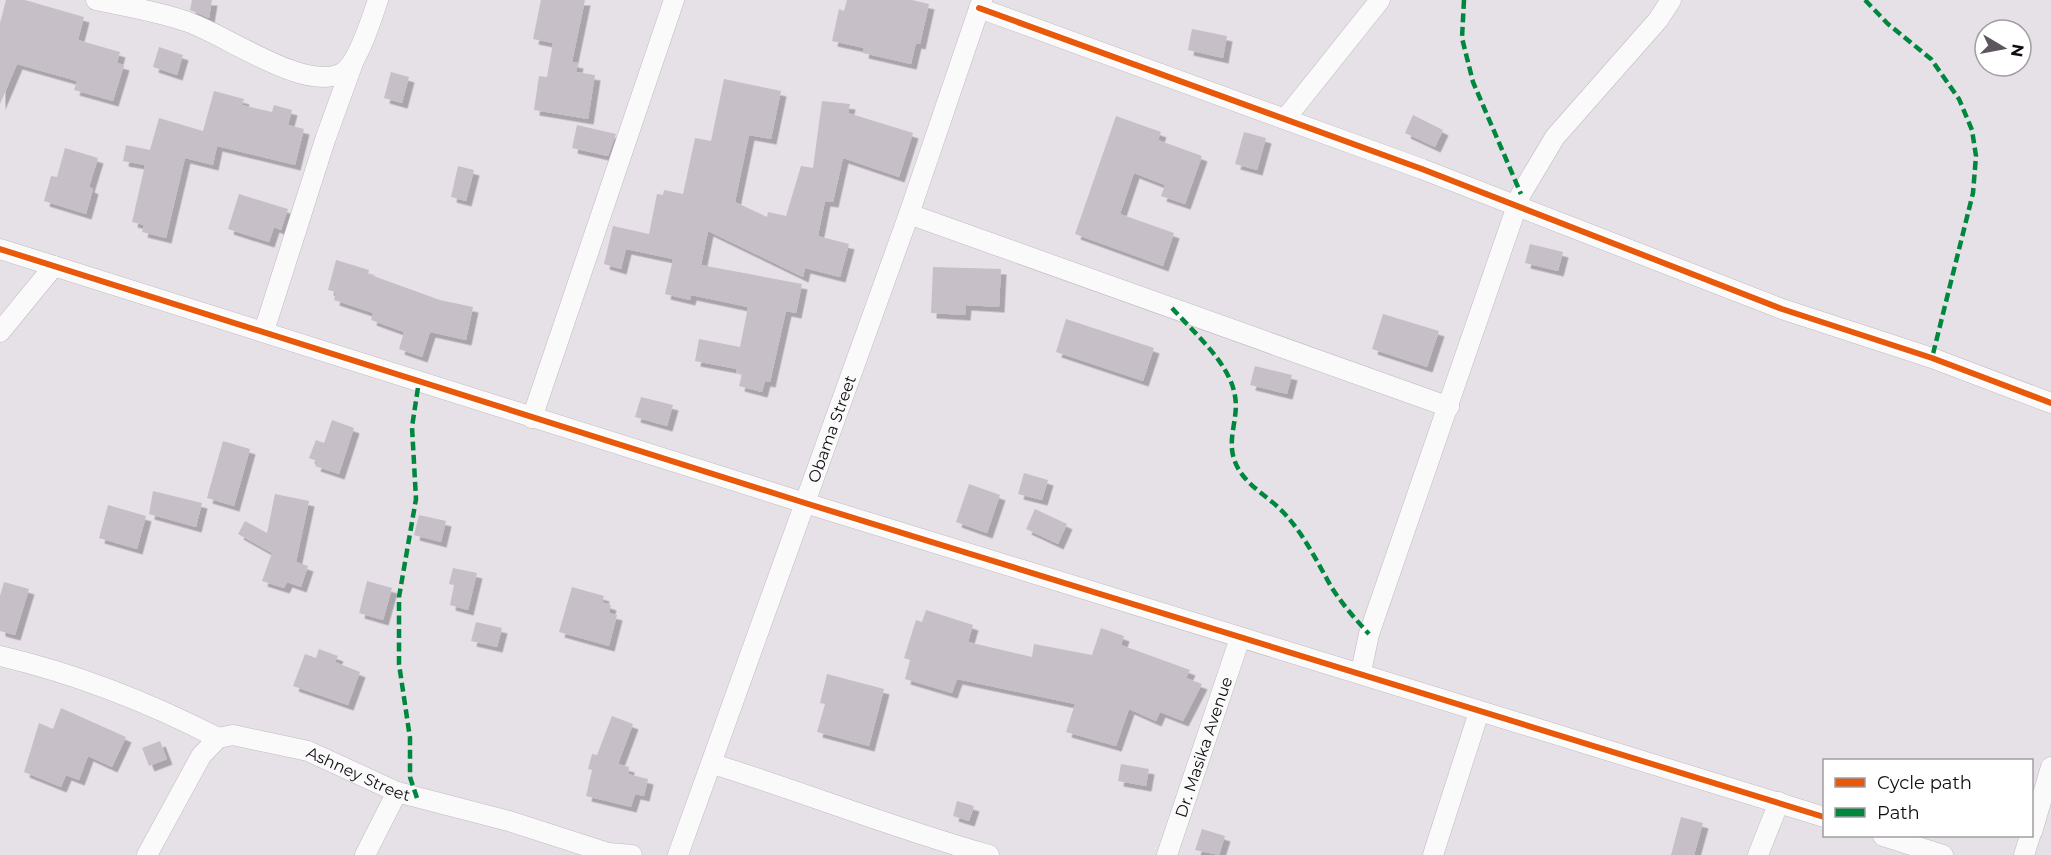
<svg xmlns="http://www.w3.org/2000/svg" width="2051" height="855" viewBox="0 0 2051 855" font-family="Montserrat,sans-serif">
	<style>
		.building { fill: #c6bfc8; filter: url(#shadow) }
		.lines { fill: none; stroke-linecap: round; stroke-linejoin: round }
		.minor-casing { stroke: #c0bbc0; stroke-width: 21 }
		.minor { stroke: #fbfafb; stroke-width: 20 }
		.quiet { stroke: #00873e; stroke-width: 4.5; stroke-dasharray: 9 4.5; stroke-linecap: butt }
		.cycleway-casing { stroke: #fff; stroke-width: 10 }
		.cycleway { stroke: #e8590c; stroke-width: 6 }
		.labels { text-anchor: middle; stroke-width: 6; stroke-linejoin: round; paint-order: stroke }
		.street-label { font-size: 16px; fill: #110d12; stroke: #fff }
	</style>
	<defs>
		<filter id="shadow"><feDropShadow dx="5.5" dy="5.5" stdDeviation="0" flood-color="#0004"/></filter>
	</defs>
	<rect width="100%" height="100%" fill="#e6e0e7"/>
	<path class="building" d="M 6,0 L 25,0 L 84,17 L 78,40 L 120,52 L 117,63 L 124,65 L 113,101 L 74,90 L 77,81 L 17,64 L 0,104 L 0,23 Z
		M 192,0 L 212,0 L 209,18 L 190,10 Z
		M 541,0 L 585,0 L 572,62 L 578,63 L 576,72 L 595,75 L 588,119 L 534,110 L 539,76 L 547,77 L 553,43 L 533,39 Z
		M 847,0 L 912,0 L 929,4 L 920,44 L 916,43 L 911,64 L 863,53 L 864,48 L 832,41 L 839,9 L 844,11 Z
		M 1192,29 L 1227,36 L 1223,58 L 1188,50 Z
		M 159,47 L 183,55 L 177,75 L 153,67 Z
		M 391,72 L 409,77 L 402,103 L 384,98 Z
		M 724,79 L 781,91 L 771,139 L 749,135 L 735,202 L 767,217 L 768,212 L 786,216 L 801,166 L 813,168 L 822,101 L 850,104 L 848,113 L 913,133 L 899,177 L 843,158 L 833,202 L 825,201 L 818,236 L 849,244 L 840,277 L 805,268 L 803,277 L 708,231 L 701,265 L 802,284 L 796,313 L 786,311 L 770,382 L 765,381 L 762,392 L 739,386 L 742,374 L 736,373 L 737,369 L 695,361 L 699,339 L 740,347 L 748,307 L 691,295 L 690,300 L 665,294 L 673,259 L 626,249 L 621,269 L 604,264 L 613,226 L 649,234 L 657,194 L 663,195 L 664,190 L 683,194 L 695,138 L 711,141 Z
		M 214,91 L 244,99 L 242,105 L 272,112 L 274,105 L 292,110 L 288,125 L 304,129 L 295,165 L 217,146 L 213,165 L 185,158 L 166,238 L 142,232 L 144,225 L 132,222 L 145,165 L 123,161 L 126,145 L 150,150 L 159,118 L 203,131 Z
		M 1413,115 L 1443,130 L 1435,147 L 1405,133 Z
		M 1116,116 L 1161,132 L 1158,140 L 1202,156 L 1185,204 L 1161,196 L 1165,185 L 1134,173 L 1120,214 L 1174,233 L 1163,266 L 1075,234 Z
		M 577,125 L 616,134 L 608,156 L 572,148 Z
		M 1244,132 L 1266,138 L 1257,170 L 1235,164 Z
		M 65,148 L 98,158 L 89,187 L 93,189 L 86,214 L 44,201 L 51,176 L 57,177 Z
		M 458,166 L 474,170 L 466,201 L 451,197 Z
		M 239,194 L 288,209 L 281,230 L 274,227 L 269,242 L 228,229 Z
		M 1530,244 L 1563,252 L 1558,271 L 1525,263 Z
		M 336,260 L 369,270 L 368,274 L 440,300 L 473,307 L 466,340 L 430,332 L 422,357 L 399,349 L 404,332 L 371,320 L 373,313 L 334,300 L 336,292 L 328,290 Z
		M 933,267 L 1001,269 L 999,307 L 966,305 L 965,315 L 931,313 Z
		M 1383,314 L 1439,331 L 1427,367 L 1372,349 Z
		M 1066,319 L 1154,348 L 1143,381 L 1056,352 Z
		M 1255,366 L 1292,375 L 1287,394 L 1250,385 Z
		M 641,397 L 673,405 L 667,426 L 635,417 Z
		M 332,420 L 354,428 L 339,474 L 315,466 L 317,461 L 309,458 L 316,440 L 324,443 Z
		M 223,441 L 250,449 L 234,506 L 207,498 Z
		M 1024,473 L 1048,480 L 1042,500 L 1018,494 Z
		M 969,484 L 1000,495 L 987,533 L 956,522 Z
		M 153,491 L 202,503 L 196,527 L 149,514 Z
		M 275,494 L 309,501 L 296,562 L 308,566 L 301,587 L 287,582 L 284,588 L 262,581 L 272,553 L 238,534 L 245,521 L 267,533 Z
		M 108,505 L 146,516 L 137,549 L 99,538 Z
		M 1035,509 L 1067,524 L 1058,544 L 1026,529 Z
		M 419,515 L 446,521 L 441,542 L 414,535 Z
		M 453,568 L 477,573 L 468,610 L 450,605 L 454,585 L 449,584 Z
		M 367,581 L 392,588 L 383,620 L 359,613 Z
		M 4,582 L 29,589 L 15,635 L 0,631 L 0,596 Z
		M 572,587 L 604,596 L 602,602 L 611,605 L 609,613 L 617,615 L 609,646 L 559,632 Z
		M 926,610 L 973,625 L 968,642 L 1032,657 L 1034,644 L 1092,655 L 1101,628 L 1124,636 L 1121,645 L 1190,670 L 1186,678 L 1202,684 L 1183,721 L 1160,712 L 1156,721 L 1129,709 L 1116,746 L 1066,732 L 1075,704 L 957,679 L 952,693 L 905,679 L 910,660 L 904,658 L 916,620 L 922,622 Z
		M 476,622 L 502,628 L 497,647 L 471,641 Z
		M 319,649 L 338,656 L 335,662 L 360,672 L 348,705 L 293,686 L 305,654 L 316,658 Z
		M 827,674 L 884,689 L 869,746 L 817,732 L 825,704 L 820,703 Z
		M 61,708 L 126,737 L 112,767 L 88,756 L 79,780 L 66,775 L 61,787 L 24,772 L 39,723 L 53,729 Z
		M 612,716 L 633,724 L 618,764 L 629,767 L 628,774 L 648,779 L 644,796 L 635,794 L 631,807 L 586,796 L 592,770 L 588,769 L 592,754 L 597,755 Z
		M 160,741 L 167,759 L 149,766 L 142,748 Z
		M 1121,764 L 1149,769 L 1146,786 L 1118,781 Z
		M 957,801 L 974,806 L 969,821 L 953,816 Z
		M 1681,817 L 1703,823 L 1694,855 L 1671,855 Z
		M 1202,829 L 1225,836 L 1219,855 L 1195,850 Z"/>
	<g class="lines">
		<g class="minor-casing">
			<g id="minor">
				<path d="M 96,0 C 125,6 156,11 185,21 C 224,33 304,93 342,73 C 358,65 372,17 378,0"/>
				<path d="M 979,8 L 1422,169 L 1782,309 L 1932,358 L 2051,403"/>
				<path d="M 1285,119 L 1380,0"/>
				<path d="M 909,214 L 1449,407"/>
				<path d="M 0,249 L 805,503 L 1824,817"/>
				<path d="M 264,331 L 325,140 L 354,60"/>
				<path d="M 0,332 L 54,266"/>
				<path d="M 532,418 L 674,0"/>
				<path d="M 0,656 C 77,674 148,702 218,738"/>
				<path d="M 1361,672 L 1369,634 L 1521,194 L 1555,137 L 1658,20 L 1671,0"/>
				<path d="M 713,764 C 806,793 896,829 989,855"/>
				<path d="M 2032,832 L 2051,767"/>
				<path d="M 1883,836 L 1943,855"/>
				<path id="s1" d="M 147,855 L 201,756 L 218,738 L 233,735 L 308,751 L 397,792 L 509,821 L 608,853 L 632,855"/>
				<path d="M 365,855 L 397,792"/>
				<path id="s2" d="M 678,855 L 909,214 L 982,0"/>
				<path id="s3" d="M 1167,855 L 1240,638"/>
				<path d="M 1433,855 L 1479,712"/>
				<path d="M 1758,855 L 1779,802"/>
				<path d="M 2024,855 L 2030,836"/>
			</g>
		</g>
		<use href="#minor" class="minor"/>
		<path class="quiet" d="M 1464,0 L 1462,38 L 1473,82 L 1521,194
			M 1865,0 L 1888,24 L 1931,59 L 1959,99 L 1972,130 L 1976,156 L 1973,193 L 1932,358
			M 1172,308 C 1193,332 1230,363 1235,396 C 1239,418 1227,437 1234,459 C 1242,484 1266,494 1283,512 C 1304,534 1317,562 1332,588 C 1343,605 1356,620 1369,634
			M 417,798 L 410,777 L 410,738 L 399,664 L 399,597 L 416,499 L 412,427 L 419,381"/>
		<g class="cycleway-casing">
			<path id="cycleway" d="M 979,8 L 1422,169 L 1782,309 L 1932,358 L 2051,403
				M 0,249 L 805,503 L 1824,817"/>
		</g>
		<use href="#cycleway" class="cycleway"/>
	</g>
	<g class="labels">
		<g class="street-label">
			<text dy="6" stroke="none"><textPath href="#s2" startOffset="453">Obama Street</textPath></text>
			<text dy="6" stroke="none"><textPath href="#s3" startOffset="114">Dr. Masika Avenue</textPath></text>
			<text dy="6" stroke="none"><textPath href="#s1" startOffset="285">Ashney Street</textPath></text>
		</g>
	</g>
	<rect x="1823" y="759" width="210" height="78" fill="#ffffff" stroke="#a09ea0" stroke-width="1.5"/>
	<rect x="1835" y="778" width="30" height="9" fill="#e8590c" stroke="#a09ea0" stroke-width="1.5"/>
	<text x="1877" y="789" font-size="18" fill="#110d12">Cycle path</text>
	<rect x="1835" y="808" width="30" height="9" fill="#00873e" stroke="#a09ea0" stroke-width="1.5"/>
	<text x="1877" y="819" font-size="18" fill="#110d12">Path</text>
	<g transform="translate(2003 48) rotate(100)"><circle r="28" fill="#ffffff" stroke="#a09ea0" stroke-width="1.5"/>
	<path d="M0-4.5L10 22L0 15L-10 22Z" fill="#5c575d"/>
	<text y="-9" font-size="16" font-weight="bold" text-anchor="middle" fill="#110d12">N</text>
	</g>
</svg>
